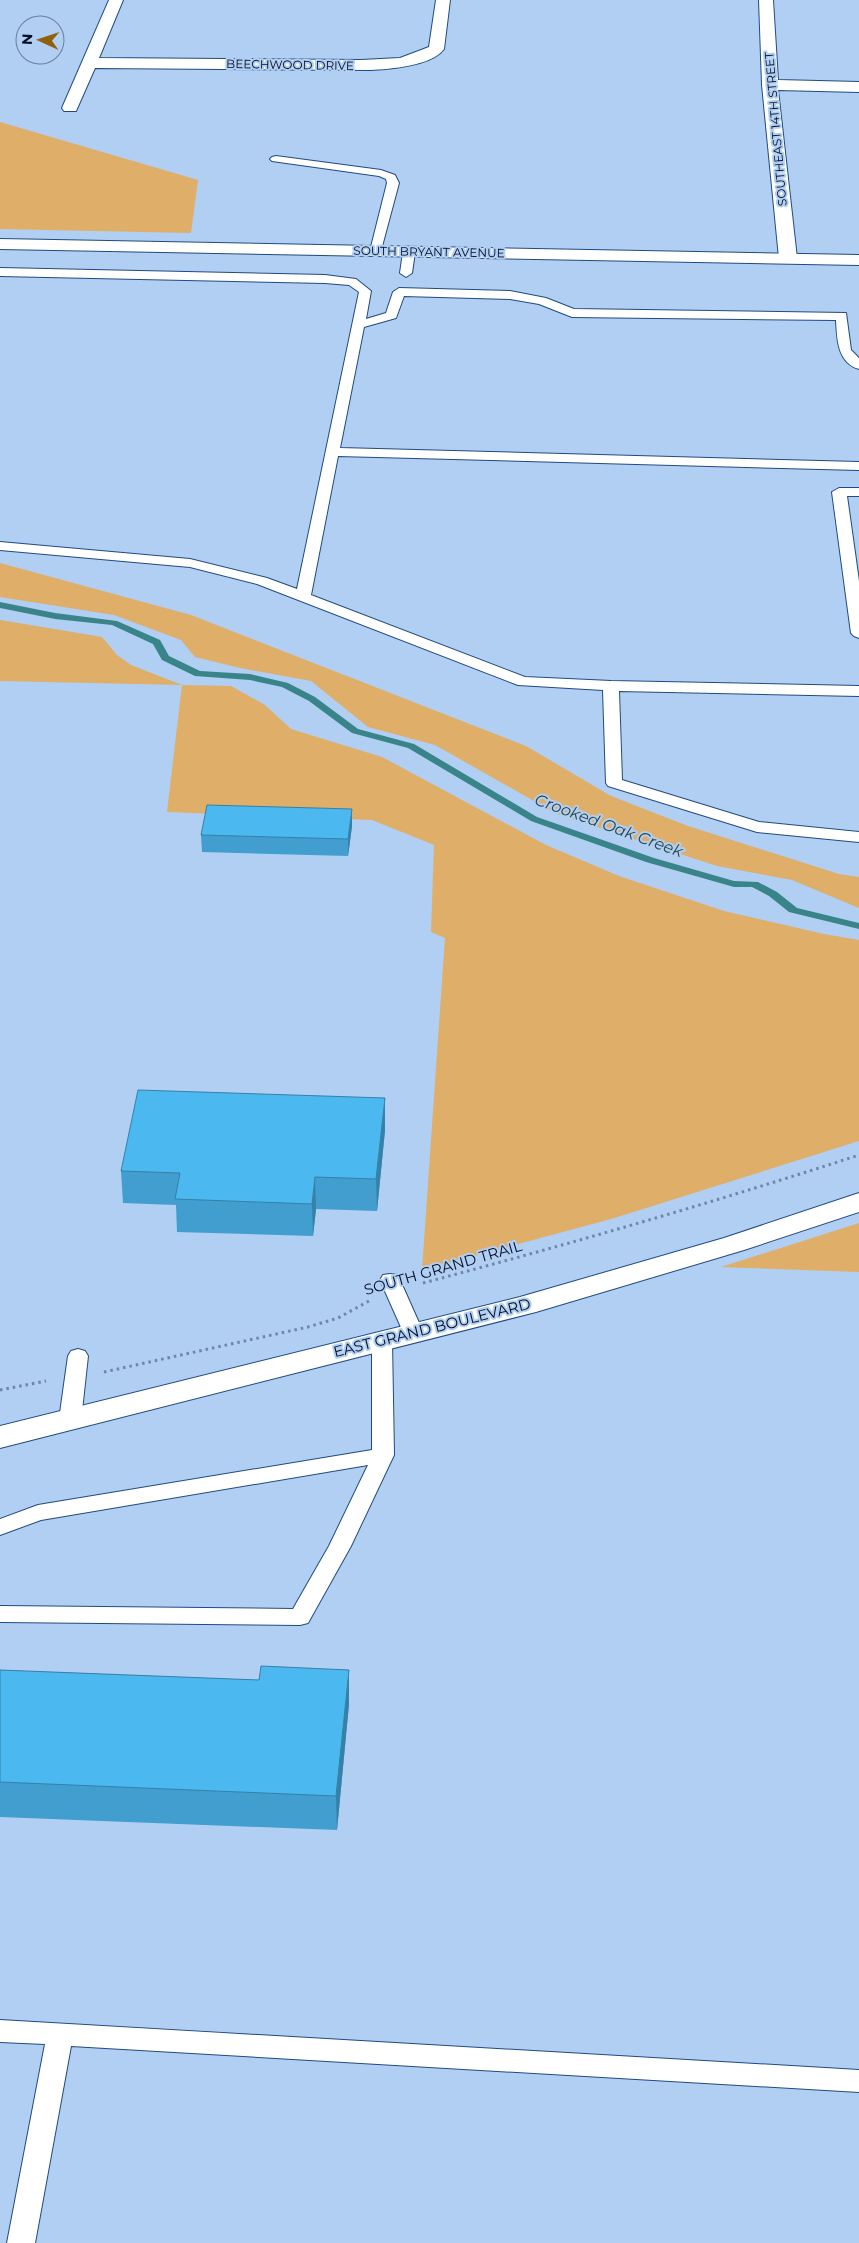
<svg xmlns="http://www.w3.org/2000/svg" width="859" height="2243" viewBox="0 0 859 2243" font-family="Montserrat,sans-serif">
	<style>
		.green { fill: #dfae68 }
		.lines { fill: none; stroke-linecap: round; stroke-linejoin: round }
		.stream { fill: #388489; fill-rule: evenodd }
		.lane-casing { stroke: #204b80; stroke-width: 2 }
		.street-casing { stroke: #204b80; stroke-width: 2 }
		.secondary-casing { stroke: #204b80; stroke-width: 2 }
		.path { stroke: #6f86a5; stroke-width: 3; stroke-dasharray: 2.5 4; stroke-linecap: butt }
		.lane { fill: #fff; fill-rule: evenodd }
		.street { fill: #fff; fill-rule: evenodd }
		.secondary { fill: #fff; fill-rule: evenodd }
		.wall { fill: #419ece }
		.shaded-wall { fill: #3581a8 }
		.building { fill: #4cb8f0; stroke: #3581a8 }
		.labels { text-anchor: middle; stroke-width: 4; stroke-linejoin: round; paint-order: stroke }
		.far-street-label { font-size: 12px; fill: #000c21; stroke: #b1cef3 }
		.street-label { font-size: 15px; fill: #000c21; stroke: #b1cef3 }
		.water-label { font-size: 16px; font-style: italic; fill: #254545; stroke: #b1cef3 }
	</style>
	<rect width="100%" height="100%" fill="#b1cef3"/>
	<path class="green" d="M 0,122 L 198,180 L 191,233 L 0,229 Z
		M 0,563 L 191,615 L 526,746 L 611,796 L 688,826 L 839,874 L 859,877 L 859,908 L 792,880 L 717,866 L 557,814 L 435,745 L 368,727 L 311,681 L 240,668 L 195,657 L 181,640 L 114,615 L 0,597 Z
		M 0,620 L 102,637 L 117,655 L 131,665 L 182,685 L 231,686 L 265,705 L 291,729 L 382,757 L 546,845 L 619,876 L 724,911 L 824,934 L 859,940 L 859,1141 L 611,1219 L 422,1270 L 445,938 L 431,932 L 434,845 L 372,820 L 167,812 L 182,685 L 0,681 Z
		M 859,1223 L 859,1272 L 721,1267 Z"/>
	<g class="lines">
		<path class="stream" d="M 0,602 L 55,613 L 117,621 L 160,640 L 169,656 L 200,671 L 250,674 L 288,683 L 315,697 L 358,729 L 414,744 L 537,817 L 654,858 L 734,881 L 758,882 L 777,892 L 797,908 L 859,923 L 859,929 L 789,912 L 769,896 L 752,887 L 734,887 L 646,862 L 531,821 L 408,748 L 352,733 L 309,701 L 282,687 L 250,680 L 195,676 L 162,660 L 153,644 L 112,625 L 55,619 L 0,608 Z"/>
		<g class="lane-casing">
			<path id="lane" d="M 276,156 L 381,170 L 395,175 L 399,183 L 380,254 L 376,255 L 370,251 L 387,183 L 386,179 L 379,176 L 272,161 L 270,159 L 272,157 Z
				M 409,248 L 415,252 L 412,273 L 406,277 L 400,273 L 403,252 Z
				M 0,268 L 325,275 L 356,279 L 371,291 L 366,319 L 386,313 L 393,292 L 399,288 L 510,291 L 546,298 L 574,309 L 846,313 L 851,350 L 859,358 L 859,369 C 837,363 837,338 836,320 L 572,317 L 539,304 L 510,299 L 404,296 L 396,318 L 364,327 L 340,448 L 859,462 L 859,470 L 338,456 L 311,595 L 525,677 L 611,681 L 859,686 L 859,696 L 619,691 L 622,780 L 759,822 L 859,832 L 859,842 L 757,832 L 608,786 L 606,783 L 603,690 L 518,685 L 257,584 L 190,567 L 0,550 L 0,542 L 190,559 L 267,578 L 297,589 L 359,292 L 349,285 L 325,283 L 0,276 Z
				M 839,488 L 859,488 L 859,496 L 847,496 L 859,581 L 859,638 L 854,636 L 851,633 L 832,492 Z
				M 390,1274 L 397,1275 L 400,1280 L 424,1334 L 421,1339 L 414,1341 L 407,1339 L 404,1334 L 380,1280 L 383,1275 Z
				M 382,1335 L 389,1337 L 392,1342 L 394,1455 L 351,1546 L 308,1623 L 300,1625 L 0,1622 L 0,1606 L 293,1609 L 329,1546 L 368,1465 L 41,1520 L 0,1535 L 0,1519 L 38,1505 L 372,1450 L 372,1342 L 375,1337 Z
				M 78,1349 L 85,1351 L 88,1356 L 81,1420 L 77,1425 L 70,1427 L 63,1425 L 59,1420 L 68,1356 L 71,1351 Z
				M 0,2020 L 859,2070 L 859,2092 L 71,2046 L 35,2243 L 7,2243 L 45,2044 L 0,2042 Z"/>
		</g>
		<g class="street-casing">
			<path id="street" d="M 109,0 L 123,0 L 99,58 L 361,60 L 400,58 L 429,47 L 436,0 L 450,0 L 444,49 C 432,66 390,69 371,70 L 95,68 L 76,111 L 64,111 L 62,108 Z
				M 759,0 L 773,0 L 778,80 L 859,82 L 859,92 L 778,90 L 797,258 L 794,262 L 782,262 L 779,258 L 762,85 Z"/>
		</g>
		<g class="secondary-casing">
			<path id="secondary" d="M 0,239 L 859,255 L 859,265 L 0,249 Z
				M 859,1193 L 859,1212 L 744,1250 L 536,1312 L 0,1448 L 0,1426 L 520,1297 L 724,1238 Z"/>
		</g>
		<path class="path" d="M 423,1283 C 570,1244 715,1202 859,1155
			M 104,1372 L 308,1327 L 338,1318 L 369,1301
			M 0,1390 L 46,1381"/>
		<use href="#lane" class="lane"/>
		<use href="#street" class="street"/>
		<use href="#secondary" class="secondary"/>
	</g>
	<path class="wall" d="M 352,809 L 352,826 L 348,856 L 202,852 L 201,835 Z
		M 385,1098 L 385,1130 L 377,1211 L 316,1209 L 313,1236 L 177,1232 L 176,1205 L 123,1203 L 121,1171 Z
		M 0,1670 L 259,1680 L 349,1670 L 349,1704 L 337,1830 L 0,1817 Z"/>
	<path class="shaded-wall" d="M 352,809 L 352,826 L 348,856 L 348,839 Z
		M 385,1098 L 385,1130 L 377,1211 L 376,1179 Z
		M 315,1177 L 316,1209 L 313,1236 L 312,1204 Z
		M 349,1670 L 349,1704 L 337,1830 L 336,1796 Z"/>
	<path class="building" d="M 207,805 L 352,809 L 348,839 L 201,835 Z
		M 138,1090 L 385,1098 L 376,1179 L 315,1177 L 312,1204 L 175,1199 L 180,1173 L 121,1171 Z
		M 261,1666 L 349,1670 L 336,1796 L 0,1782 L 0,1670 L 259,1680 Z"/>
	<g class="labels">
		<g class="far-street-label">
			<text transform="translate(290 65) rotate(1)" y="4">BEECHWOOD DRIVE</text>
			<text transform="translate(776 129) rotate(-95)" y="4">SOUTHEAST 14TH STREET</text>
			<text transform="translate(429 252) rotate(1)" y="4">SOUTH BRYANT AVENUE</text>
		</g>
		<g class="street-label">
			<text transform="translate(443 1268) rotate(-16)" y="5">SOUTH GRAND TRAIL</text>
			<text transform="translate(432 1328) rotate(-14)" y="5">EAST GRAND BOULEVARD</text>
		</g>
		<g class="water-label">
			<text transform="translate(609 825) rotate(20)" y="6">Crooked Oak Creek</text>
		</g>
	</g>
	<g transform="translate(40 40) rotate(273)"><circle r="24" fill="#b1cef3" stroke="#6a809f"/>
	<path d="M0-4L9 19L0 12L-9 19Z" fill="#90610d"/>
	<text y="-8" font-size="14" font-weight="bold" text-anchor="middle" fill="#000c21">N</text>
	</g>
</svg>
